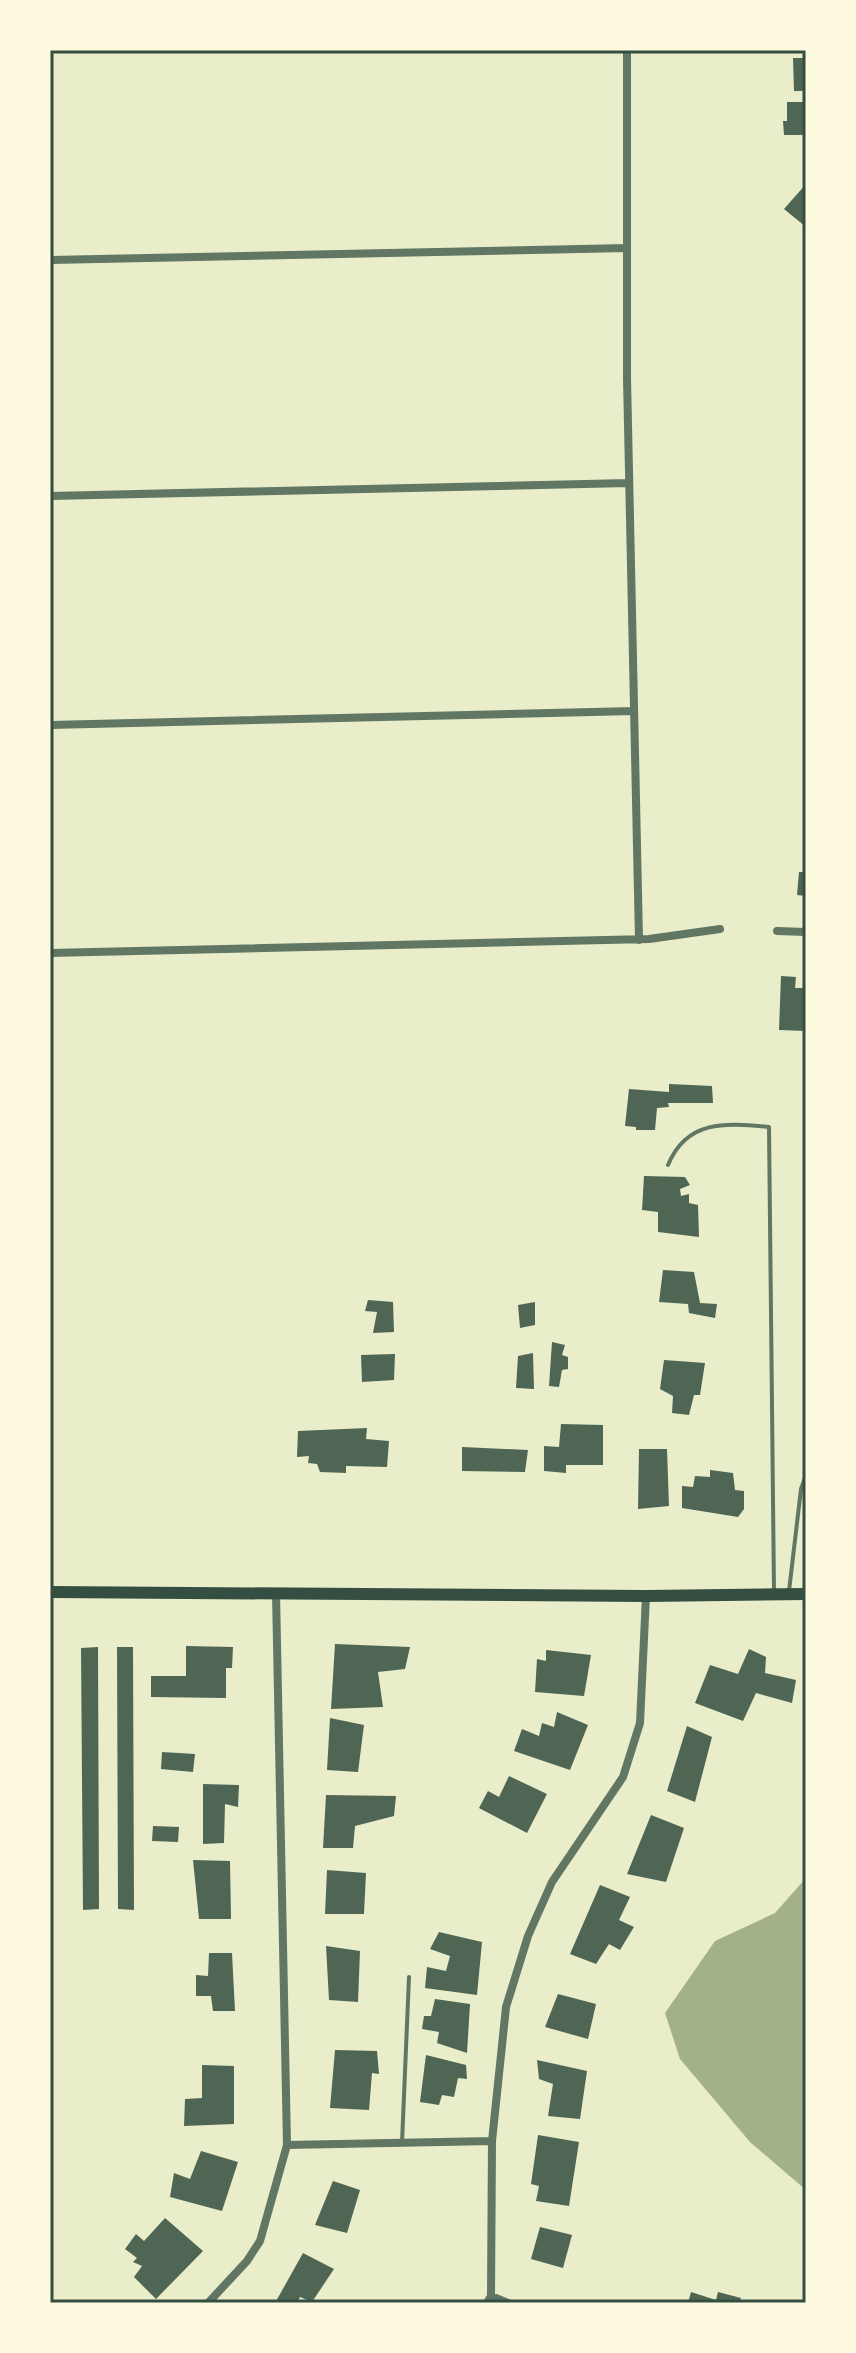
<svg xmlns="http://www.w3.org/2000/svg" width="856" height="2353" viewBox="0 0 856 2353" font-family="'Sofia Sans Condensed',sans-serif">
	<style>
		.water { fill: #a3b18a }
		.building { fill: #4f6655 }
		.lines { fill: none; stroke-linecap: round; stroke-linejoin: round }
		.service { stroke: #617663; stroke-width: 4 }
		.minor { stroke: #617663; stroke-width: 8 }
		.primary { stroke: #344e41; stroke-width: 12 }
		.neatline { fill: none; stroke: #344e41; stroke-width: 3 }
	</style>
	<rect width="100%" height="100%" fill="#e9edc9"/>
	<path class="water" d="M 806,1873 L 806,2190 L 750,2142 L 680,2059 L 665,2013 L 715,1941 L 775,1913 L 805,1879 Z"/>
	<path class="building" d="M 793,58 L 806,58 L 806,91 L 794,91 Z
		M 787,102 L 806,102 L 806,135 L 784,135 L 783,121 L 787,121 Z
		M 806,184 L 806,227 L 784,209 Z
		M 799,872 L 806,872 L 806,896 L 797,895 Z
		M 781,976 L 796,977 L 795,988 L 806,988 L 806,1031 L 779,1030 Z
		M 669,1084 L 712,1086 L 713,1103 L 668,1103 L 669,1107 L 657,1108 L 655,1130 L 636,1130 L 636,1127 L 625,1126 L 629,1089 L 669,1092 Z
		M 644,1176 L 685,1177 L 690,1185 L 680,1189 L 681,1196 L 689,1194 L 689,1203 L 698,1205 L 699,1237 L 658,1232 L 658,1212 L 642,1210 Z
		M 663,1270 L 694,1272 L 700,1303 L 717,1304 L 715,1318 L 689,1313 L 688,1304 L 659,1302 Z
		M 368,1300 L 393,1302 L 394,1332 L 373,1333 L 377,1312 L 365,1311 Z
		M 535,1302 L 535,1325 L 520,1328 L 518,1305 Z
		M 552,1342 L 565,1345 L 562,1355 L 568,1357 L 568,1369 L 562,1370 L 559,1387 L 549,1386 Z
		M 533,1353 L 534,1389 L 516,1388 L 518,1356 Z
		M 395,1354 L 394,1380 L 362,1382 L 361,1355 Z
		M 664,1360 L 705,1363 L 700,1395 L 694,1395 L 689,1415 L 672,1413 L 673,1396 L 660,1389 Z
		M 561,1424 L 603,1425 L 603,1465 L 566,1465 L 566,1473 L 544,1471 L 544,1446 L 559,1447 Z
		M 367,1428 L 366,1439 L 389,1441 L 387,1467 L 346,1466 L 346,1473 L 320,1472 L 317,1464 L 308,1463 L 309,1456 L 297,1457 L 298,1431 Z
		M 462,1447 L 528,1450 L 525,1472 L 462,1471 Z
		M 639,1449 L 667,1449 L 669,1506 L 638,1509 Z
		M 710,1470 L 733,1473 L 735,1490 L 744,1491 L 744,1509 L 738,1517 L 682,1508 L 682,1486 L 693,1487 L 695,1476 L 710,1477 Z
		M 335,1644 L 410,1647 L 405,1669 L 378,1672 L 383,1707 L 331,1709 Z
		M 186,1646 L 233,1647 L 232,1668 L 226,1668 L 226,1698 L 151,1697 L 151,1676 L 186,1676 Z
		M 98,1647 L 99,1909 L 83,1910 L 81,1648 Z
		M 117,1647 L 133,1647 L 134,1910 L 118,1909 Z
		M 749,1649 L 766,1657 L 765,1673 L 796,1680 L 792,1703 L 756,1693 L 743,1721 L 695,1703 L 710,1665 L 738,1674 Z
		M 546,1650 L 591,1655 L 584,1696 L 535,1692 L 537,1659 L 546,1661 Z
		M 557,1712 L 588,1725 L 570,1770 L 514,1751 L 522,1729 L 539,1736 L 542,1723 L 554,1727 Z
		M 330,1718 L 364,1725 L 358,1772 L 327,1770 Z
		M 687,1726 L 712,1737 L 695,1802 L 667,1791 Z
		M 162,1752 L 195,1754 L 193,1772 L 161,1769 Z
		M 509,1776 L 547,1794 L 527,1833 L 479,1808 L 488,1791 L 499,1797 Z
		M 203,1784 L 239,1785 L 238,1807 L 225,1804 L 224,1843 L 203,1844 Z
		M 326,1795 L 396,1796 L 394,1816 L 355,1826 L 353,1848 L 323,1848 Z
		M 651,1815 L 684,1828 L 666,1882 L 627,1874 Z
		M 153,1826 L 179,1827 L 178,1842 L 152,1841 Z
		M 193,1860 L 230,1861 L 231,1919 L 199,1919 Z
		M 327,1870 L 366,1873 L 364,1914 L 325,1914 Z
		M 600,1885 L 630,1897 L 619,1920 L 634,1927 L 620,1950 L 609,1944 L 596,1964 L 570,1954 Z
		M 439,1932 L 482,1942 L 477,1995 L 425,1988 L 427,1967 L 446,1971 L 450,1956 L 430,1949 Z
		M 326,1946 L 360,1951 L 358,2002 L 329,2000 Z
		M 209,1953 L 232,1953 L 235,2011 L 213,2011 L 211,1996 L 196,1996 L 196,1975 L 208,1976 Z
		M 558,1994 L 596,2004 L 588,2039 L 545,2027 Z
		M 435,1999 L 470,2004 L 467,2053 L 437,2043 L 439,2032 L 422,2029 L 424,2016 L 431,2016 Z
		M 335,2050 L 377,2051 L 379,2074 L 372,2073 L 369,2110 L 330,2108 Z
		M 426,2055 L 466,2065 L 467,2079 L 458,2078 L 454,2097 L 442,2095 L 439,2105 L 420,2102 Z
		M 537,2060 L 587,2071 L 580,2119 L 548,2116 L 553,2084 L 539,2079 Z
		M 202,2065 L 234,2066 L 234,2124 L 184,2126 L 185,2099 L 202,2098 Z
		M 538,2135 L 579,2142 L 569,2206 L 536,2201 L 539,2186 L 531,2184 Z
		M 201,2151 L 238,2162 L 222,2211 L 170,2197 L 174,2173 L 190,2179 Z
		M 333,2181 L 360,2190 L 347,2233 L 315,2225 Z
		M 165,2218 L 203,2251 L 156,2299 L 134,2277 L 142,2266 L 133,2262 L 137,2258 L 125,2249 L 136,2234 L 144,2241 Z
		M 540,2227 L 572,2235 L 563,2268 L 531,2259 Z
		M 303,2253 L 334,2269 L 312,2302 L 300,2297 L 297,2303 L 275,2303 Z
		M 691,2292 L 716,2300 L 718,2292 L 741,2298 L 739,2303 L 688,2303 Z"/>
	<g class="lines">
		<path class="service" d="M 668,1165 C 687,1119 726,1123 769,1127 L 774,1592
			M 789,1591 L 801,1489 L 806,1475
			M 402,2143 L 409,1977"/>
		<path class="minor" d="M 627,50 L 627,378 L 639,940
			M 50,260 L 627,248
			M 50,496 L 629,483
			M 50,725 L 634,711
			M 777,931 L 806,932
			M 50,953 L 649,939 L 720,929
			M 287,2145 L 492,2141
			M 491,2296 L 508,2303
			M 208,2303 L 247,2261 L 260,2241 L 287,2145 L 276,1593
			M 487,2303 L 491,2296 L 492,2141 L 506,2007 L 528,1936 L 552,1882 L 623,1777 L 640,1723 L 646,1596"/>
		<path class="primary" d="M 50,1592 L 646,1596 L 806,1594"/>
	</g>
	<rect width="856" height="2353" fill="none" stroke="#fefae0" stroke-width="104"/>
	<rect x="52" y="52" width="752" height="2249" class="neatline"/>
</svg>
